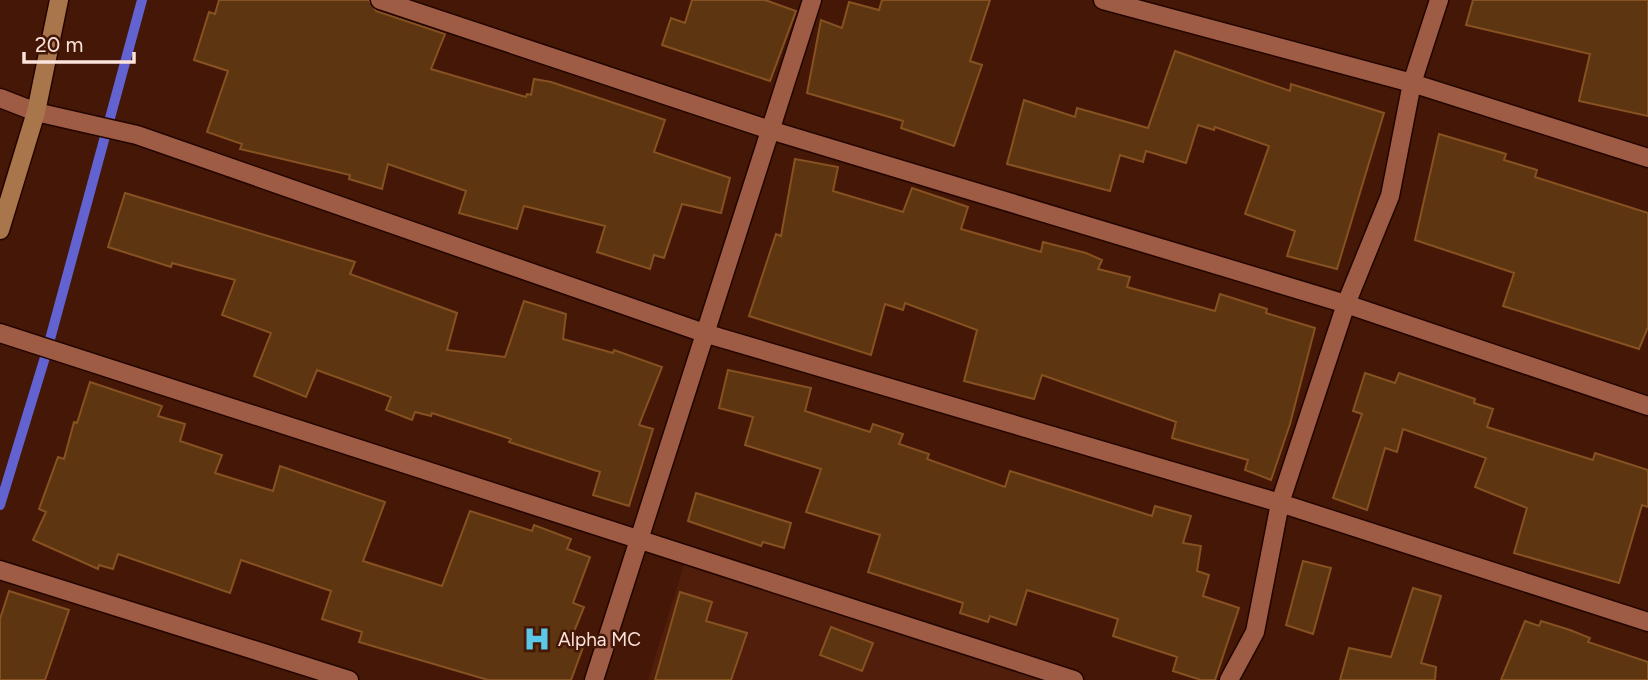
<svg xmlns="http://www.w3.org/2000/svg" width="1648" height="680" viewBox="0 0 1648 680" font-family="Figtree,sans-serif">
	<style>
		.built { fill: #511e0b }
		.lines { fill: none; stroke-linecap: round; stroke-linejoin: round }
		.stream { stroke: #6262d0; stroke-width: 10 }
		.building { fill: #5d3611; stroke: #875222; stroke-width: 2 }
		.lane-casing { stroke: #230500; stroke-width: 21 }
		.street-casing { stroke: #230500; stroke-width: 21 }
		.secondary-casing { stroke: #230500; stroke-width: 21 }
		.lane { stroke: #9e5c45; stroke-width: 18 }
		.street { stroke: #9e5c45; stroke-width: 18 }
		.secondary { stroke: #a9764b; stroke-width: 18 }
		.labels { text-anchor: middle; stroke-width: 5; stroke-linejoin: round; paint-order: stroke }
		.poi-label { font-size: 19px; fill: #fce4dc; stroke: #451706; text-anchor: start }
	</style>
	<rect width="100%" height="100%" fill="#451706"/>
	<path class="built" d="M 689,549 L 1085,680 L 648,680 Z"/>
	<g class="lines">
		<path class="stream" d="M 0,505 L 46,354 L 142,0"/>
	</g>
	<path class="building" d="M 219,0 L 369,0 L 376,11 L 445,34 L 431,69 L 526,97 L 527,94 L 531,95 L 534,79 L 551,82 L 665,120 L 654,152 L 730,178 L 721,213 L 682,204 L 664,258 L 654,255 L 650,269 L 597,252 L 605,226 L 524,206 L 517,229 L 459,213 L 466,191 L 388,164 L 382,189 L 349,179 L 350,175 L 240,149 L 242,144 L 207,132 L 228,71 L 194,60 L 209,12 L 215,14 Z
		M 692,0 L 765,0 L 796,11 L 770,81 L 662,45 L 671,18 L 685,23 Z
		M 882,0 L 990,0 L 970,61 L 982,65 L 954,146 L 901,128 L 903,121 L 807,93 L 821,20 L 842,28 L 849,2 L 879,10 Z
		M 1473,0 L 1648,0 L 1648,116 L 1579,101 L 1590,54 L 1466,25 Z
		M 1175,51 L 1290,91 L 1291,84 L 1384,113 L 1337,269 L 1287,256 L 1295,231 L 1245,214 L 1269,146 L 1215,127 L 1214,130 L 1198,125 L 1186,163 L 1146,151 L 1143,162 L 1120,155 L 1110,191 L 1007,164 L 1024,100 L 1075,117 L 1077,108 L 1148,128 Z
		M 1439,134 L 1506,154 L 1504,160 L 1537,170 L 1535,177 L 1648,213 L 1648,327 L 1639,349 L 1503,306 L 1514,273 L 1415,240 Z
		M 795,159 L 838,167 L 833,191 L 903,212 L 912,188 L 968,207 L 961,229 L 1041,252 L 1043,242 L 1086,253 L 1102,260 L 1098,269 L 1130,277 L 1127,287 L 1215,311 L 1220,294 L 1267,309 L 1266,313 L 1315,328 L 1290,424 L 1271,480 L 1245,470 L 1248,460 L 1172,438 L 1176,422 L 1042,375 L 1034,399 L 964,381 L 977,330 L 905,303 L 903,310 L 885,304 L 871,355 L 749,316 L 776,234 L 781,236 Z
		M 125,193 L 355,262 L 350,274 L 457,313 L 447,350 L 505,357 L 524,301 L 566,314 L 563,339 L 613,353 L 614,350 L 662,367 L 639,425 L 653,429 L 629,506 L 593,495 L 600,472 L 509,442 L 511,439 L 432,413 L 431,416 L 415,412 L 412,420 L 386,410 L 391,397 L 317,370 L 306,397 L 254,376 L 271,333 L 222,315 L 235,280 L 172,263 L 171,267 L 108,247 Z
		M 728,370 L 811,388 L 805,411 L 870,432 L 873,424 L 903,434 L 899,444 L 929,454 L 927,459 L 1005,487 L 1010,471 L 1152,516 L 1155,506 L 1191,516 L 1183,543 L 1201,546 L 1197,571 L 1209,575 L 1203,596 L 1239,608 L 1215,680 L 1201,680 L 1173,671 L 1177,657 L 1113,636 L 1118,619 L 1027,590 L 1016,625 L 990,616 L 988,622 L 960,613 L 963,603 L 868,572 L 880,535 L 806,512 L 821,469 L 745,445 L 753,417 L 719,408 Z
		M 1365,373 L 1395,383 L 1399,373 L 1475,399 L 1474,403 L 1493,409 L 1487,427 L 1593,460 L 1595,453 L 1648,470 L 1648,507 L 1642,505 L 1619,583 L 1514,553 L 1527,508 L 1475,487 L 1486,458 L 1403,429 L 1397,452 L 1385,448 L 1367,510 L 1333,498 L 1362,414 L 1353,411 Z
		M 90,382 L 162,406 L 158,416 L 185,424 L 180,441 L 222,455 L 215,473 L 273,491 L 280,466 L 385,502 L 363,561 L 442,586 L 470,511 L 532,531 L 534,525 L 571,539 L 567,549 L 590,557 L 573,603 L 584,607 L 573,634 L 586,639 L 571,680 L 488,680 L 359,642 L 362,632 L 322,619 L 331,591 L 241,560 L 230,593 L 118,554 L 113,569 L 99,565 L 98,569 L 33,540 L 46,512 L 39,509 L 58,457 L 64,459 L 74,422 L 77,423 Z
		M 696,493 L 791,523 L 784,548 L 763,542 L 761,546 L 688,521 Z
		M 1303,561 L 1331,568 L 1313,634 L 1286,625 Z
		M 1413,588 L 1441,596 L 1421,663 L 1436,667 L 1435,680 L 1340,680 L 1349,648 L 1391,657 Z
		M 9,591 L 69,610 L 45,680 L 0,680 L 0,619 Z
		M 680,592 L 712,602 L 706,621 L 747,633 L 731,680 L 655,680 Z
		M 1525,621 L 1539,626 L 1541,621 L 1570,630 L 1590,638 L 1588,642 L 1648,662 L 1648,680 L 1501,680 Z
		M 831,627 L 873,643 L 862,671 L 820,655 Z"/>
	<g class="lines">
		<g class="lane-casing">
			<path id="lane" d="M 1103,0 L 1412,83"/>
		</g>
		<g class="street-casing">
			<path id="street" d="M 380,0 L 770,130 L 1346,304 L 1648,406
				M 1412,83 L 1648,158
				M 0,98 L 36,112 L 137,135 L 704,333 L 1280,503 L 1648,622
				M 0,333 L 1074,680
				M 0,570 L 349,680
				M 594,680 L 812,0
				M 1229,680 L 1255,632 L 1280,503 L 1346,304 L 1390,196 L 1412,83 L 1439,0"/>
		</g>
		<g class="secondary-casing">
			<path id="secondary" d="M 0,230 L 36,112 L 59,0"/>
		</g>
		<use href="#lane" class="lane"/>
		<use href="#street" class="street"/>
		<use href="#secondary" class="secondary"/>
	</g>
	<defs>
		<g id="hospital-bare" transform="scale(2.1)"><path d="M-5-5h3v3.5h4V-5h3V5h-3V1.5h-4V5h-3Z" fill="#5bc8e7" stroke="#451706" stroke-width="2.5" paint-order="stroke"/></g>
	</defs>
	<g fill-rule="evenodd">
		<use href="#hospital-bare" x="537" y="639"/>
	</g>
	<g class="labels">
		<g class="poi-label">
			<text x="558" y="646">Alpha MC</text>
		</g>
	</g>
	<path d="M24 52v10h110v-10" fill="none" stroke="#fce4dc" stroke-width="3.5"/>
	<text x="35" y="52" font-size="21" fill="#fce4dc" stroke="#451706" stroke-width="5" paint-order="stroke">20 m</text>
</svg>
